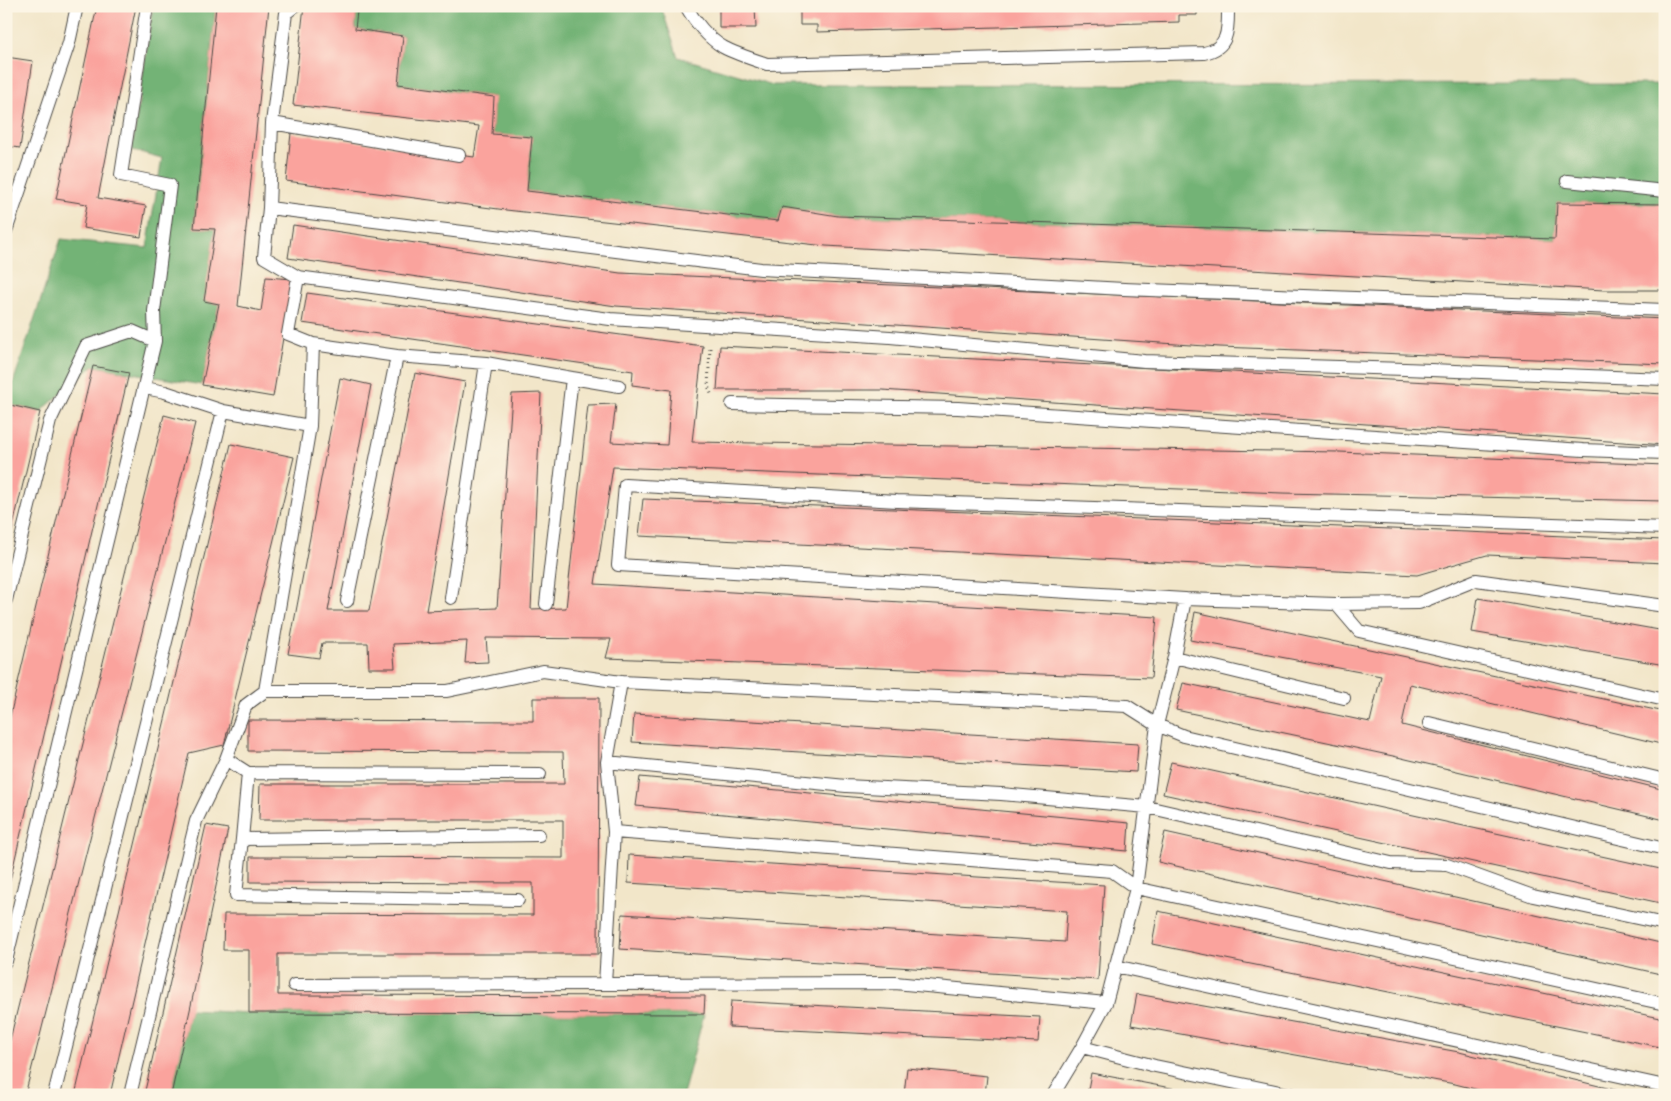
<svg xmlns="http://www.w3.org/2000/svg" width="1671" height="1101" viewBox="0 0 1671 1101" font-family="Caveat,sans-serif">
	<style>
		.forest { fill: #73b376; stroke: #4f6f50 }
		.building { fill: #faa39d }
		.lines { fill: none; stroke-linecap: round; stroke-linejoin: round }
		.lane-casing { stroke: #494743; stroke-width: 14 }
		.path { stroke: #494743; stroke-width: 3; stroke-dasharray: 1 4; stroke-linecap: butt }
		.lane { stroke: #fff; stroke-width: 12 }
	</style>
	<rect width="100%" height="100%" fill="#fcf5e5"/>
	<filter id="ink" filterUnits="userSpaceOnUse"><feTurbulence type="fractalNoise" baseFrequency=".02" numOctaves="2"/><feDisplacementMap in="SourceGraphic" scale="10" xChannelSelector="R" yChannelSelector="G"/><feConvolveMatrix kernelMatrix="1 2 1 2 8 2 1 2 1" color-interpolation-filters="sRGB"/></filter>
	<filter id="wash" filterUnits="userSpaceOnUse"><feTurbulence type="fractalNoise" baseFrequency=".0096" numOctaves="4" result="noise"/><feDisplacementMap in="SourceGraphic" scale="20" xChannelSelector="R" yChannelSelector="G"/><feGaussianBlur stdDeviation="1.12" result="paint"/><feColorMatrix in="noise" values="0 0 0 0 0 0 0 0 0 0 0 0 0 0 0 0 0 1.4 0 .05"/><feComposite in="paint" operator="in"/></filter>
	<g filter="url(#wash)">
		<rect width="100%" height="100%" fill="#f2e6c9"/>
		<path class="forest" d="M 153,6 L 216,6 L 194,228 L 215,229 L 205,301 L 219,304 L 202,385 L 93,366 L 40,412 L 6,404 L 61,239 L 147,248 L 162,158 L 132,150 Z
			M 342,6 L 661,6 L 678,57 L 773,85 L 1665,84 L 1665,204 L 1557,203 L 1555,239 L 838,216 L 782,207 L 778,221 L 527,191 L 532,138 L 492,134 L 494,97 L 398,84 L 403,36 L 355,29 L 357,11 Z
			M 190,1010 L 249,1013 L 704,1014 L 683,1095 L 171,1095 Z"/>
		<g id="blocks">
			<path class="building" d="M 97,6 L 136,6 L 98,198 L 146,206 L 141,237 L 83,228 L 87,204 L 56,199 Z
				M 216,6 L 269,6 L 238,306 L 261,311 L 266,277 L 293,279 L 273,397 L 202,385 L 219,304 L 204,301 L 215,229 L 194,228 Z
				M 304,6 L 342,6 L 357,11 L 355,29 L 403,36 L 398,84 L 494,97 L 492,134 L 532,137 L 527,191 L 778,221 L 782,207 L 838,216 L 1555,239 L 1557,203 L 1665,204 L 1665,290 L 1604,290 L 826,246 L 506,210 L 286,181 L 291,133 L 474,157 L 479,126 L 293,105 Z
				M 719,6 L 755,6 L 756,28 L 719,28 Z
				M 800,6 L 1197,6 L 1197,15 L 1179,15 L 1179,22 L 817,32 L 817,25 L 800,25 Z
				M 6,57 L 33,61 L 20,148 L 6,146 Z
				M 293,225 L 620,273 L 1665,319 L 1665,364 L 1220,347 L 616,306 L 288,258 Z
				M 307,293 L 703,346 L 692,442 L 1339,452 L 1665,465 L 1665,501 L 1282,493 L 613,467 L 595,584 L 1157,617 L 1151,678 L 606,658 L 611,639 L 486,638 L 488,662 L 465,663 L 467,641 L 393,644 L 395,668 L 369,668 L 368,643 L 322,643 L 319,658 L 288,654 L 340,378 L 371,385 L 328,611 L 369,611 L 415,373 L 465,382 L 426,611 L 497,608 L 512,394 L 541,393 L 531,609 L 566,608 L 588,405 L 616,404 L 611,442 L 667,445 L 671,390 L 632,385 L 633,371 L 302,323 Z
				M 720,346 L 1665,394 L 1665,445 L 882,390 L 717,390 Z
				M 93,366 L 129,373 L 6,897 L 6,733 Z
				M 6,404 L 40,412 L 7,551 L 6,551 Z
				M 164,415 L 195,423 L 25,1095 L 6,1095 L 6,1056 Z
				M 231,444 L 294,457 L 224,745 L 189,753 L 110,1095 L 75,1095 Z
				M 643,499 L 1665,540 L 1665,563 L 1487,555 L 1417,575 L 639,536 Z
				M 1478,598 L 1665,631 L 1665,665 L 1472,632 Z
				M 1195,612 L 1665,712 L 1665,745 L 1410,684 L 1402,725 L 1665,790 L 1665,820 L 1393,756 L 1176,710 L 1183,683 L 1370,722 L 1381,676 L 1190,640 Z
				M 533,698 L 599,698 L 598,954 L 278,954 L 278,995 L 705,996 L 704,1014 L 249,1013 L 249,950 L 223,950 L 224,914 L 533,915 L 533,883 L 250,882 L 250,857 L 563,858 L 563,820 L 259,820 L 260,784 L 564,784 L 563,752 L 248,751 L 248,720 L 533,721 Z
				M 634,714 L 1138,744 L 1136,772 L 632,742 Z
				M 1171,762 L 1665,870 L 1665,904 L 1163,794 Z
				M 640,777 L 1129,823 L 1127,851 L 636,806 Z
				M 206,825 L 228,829 L 190,1010 L 171,1095 L 144,1095 Z
				M 1165,832 L 1665,944 L 1665,975 L 1158,862 Z
				M 629,855 L 1104,885 L 1098,980 L 620,949 L 622,914 L 1065,942 L 1067,911 L 628,883 Z
				M 1158,911 L 1665,1019 L 1665,1048 L 1152,944 Z
				M 1137,994 L 1459,1052 L 1636,1095 L 1499,1095 L 1455,1084 L 1131,1025 Z
				M 731,1001 L 1040,1017 L 1038,1042 L 729,1027 Z
				M 907,1068 L 987,1076 L 985,1095 L 904,1094 Z
				M 1091,1073 L 1203,1094 L 1203,1095 L 1087,1095 Z"/>
		</g>
	</g>
	<g filter="url(#ink)">
		<use href="#blocks" fill-opacity="0" stroke="#494743" stroke-width="1"/>
		<g class="lines">
			<g class="lane-casing">
				<path id="lane" d="M 295,6 L 286,13 L 272,123 L 269,208 L 761,269 L 1124,289 L 1665,310
					M 686,6 C 694,21 708,38 723,47 C 736,54 752,59 767,64 L 1204,53 C 1230,48 1228,28 1228,6
					M 272,123 L 459,155
					M 1567,181 L 1665,191
					M 269,208 L 264,257 L 298,277 L 610,319 L 890,337 L 1144,361 L 1405,369 L 1665,379
					M 6,231 L 69,43 L 77,6
					M 298,277 L 288,334 L 313,344
					M 572,378 L 619,386
					M 145,388 L 165,392 L 223,411 L 310,426
					M 732,404 L 958,408 L 1583,450 L 1665,453
					M 1665,528 L 897,501 L 625,485 L 618,565 L 1185,599 L 1336,604 L 1419,603 L 1476,580 L 1665,606
					M 451,598 L 486,363
					M 6,600 L 50,421 L 86,346 L 132,331 L 155,341
					M 347,601 L 397,356
					M 546,604 L 572,378 L 486,363 L 397,356 L 313,344 L 310,426 L 265,691 L 447,691 L 543,671 L 621,682 L 1127,706 L 1157,725 L 1174,657 L 1185,599
					M 1336,604 L 1359,631 L 1665,700
					M 1174,657 L 1344,698
					M 621,682 L 607,762 L 614,832 L 1112,871 L 1136,888 L 1665,1004
					M 1429,723 L 1665,780
					M 607,762 L 846,786 L 1001,794 L 1147,807 L 1391,863 L 1447,865 L 1533,896 L 1665,924
					M 248,773 L 226,759 L 246,705 L 265,691
					M 242,839 L 248,773 L 540,774
					M 518,900 L 236,895 L 242,839 L 539,835
					M 6,961 L 155,341 L 154,311 L 170,185 L 121,175 L 147,6
					M 1115,966 L 1665,1086
					M 605,984 L 895,983 L 1106,1003 L 1136,888 L 1157,725 L 1184,736 L 1665,849
					M 294,985 L 605,984 L 614,832
					M 1082,1047 L 1155,1066 L 1294,1095
					M 54,1095 L 223,411
					M 130,1095 L 196,821 L 226,759
					M 1053,1095 L 1082,1047 L 1106,1003"/>
			</g>
			<path class="path" d="M 710,348 L 708,386 L 712,396"/>
			<use href="#lane" class="lane"/>
		</g>
	</g>
	<rect width="1671" height="1101" fill="none" stroke="#fcf5e5" stroke-width="25"/>
</svg>
